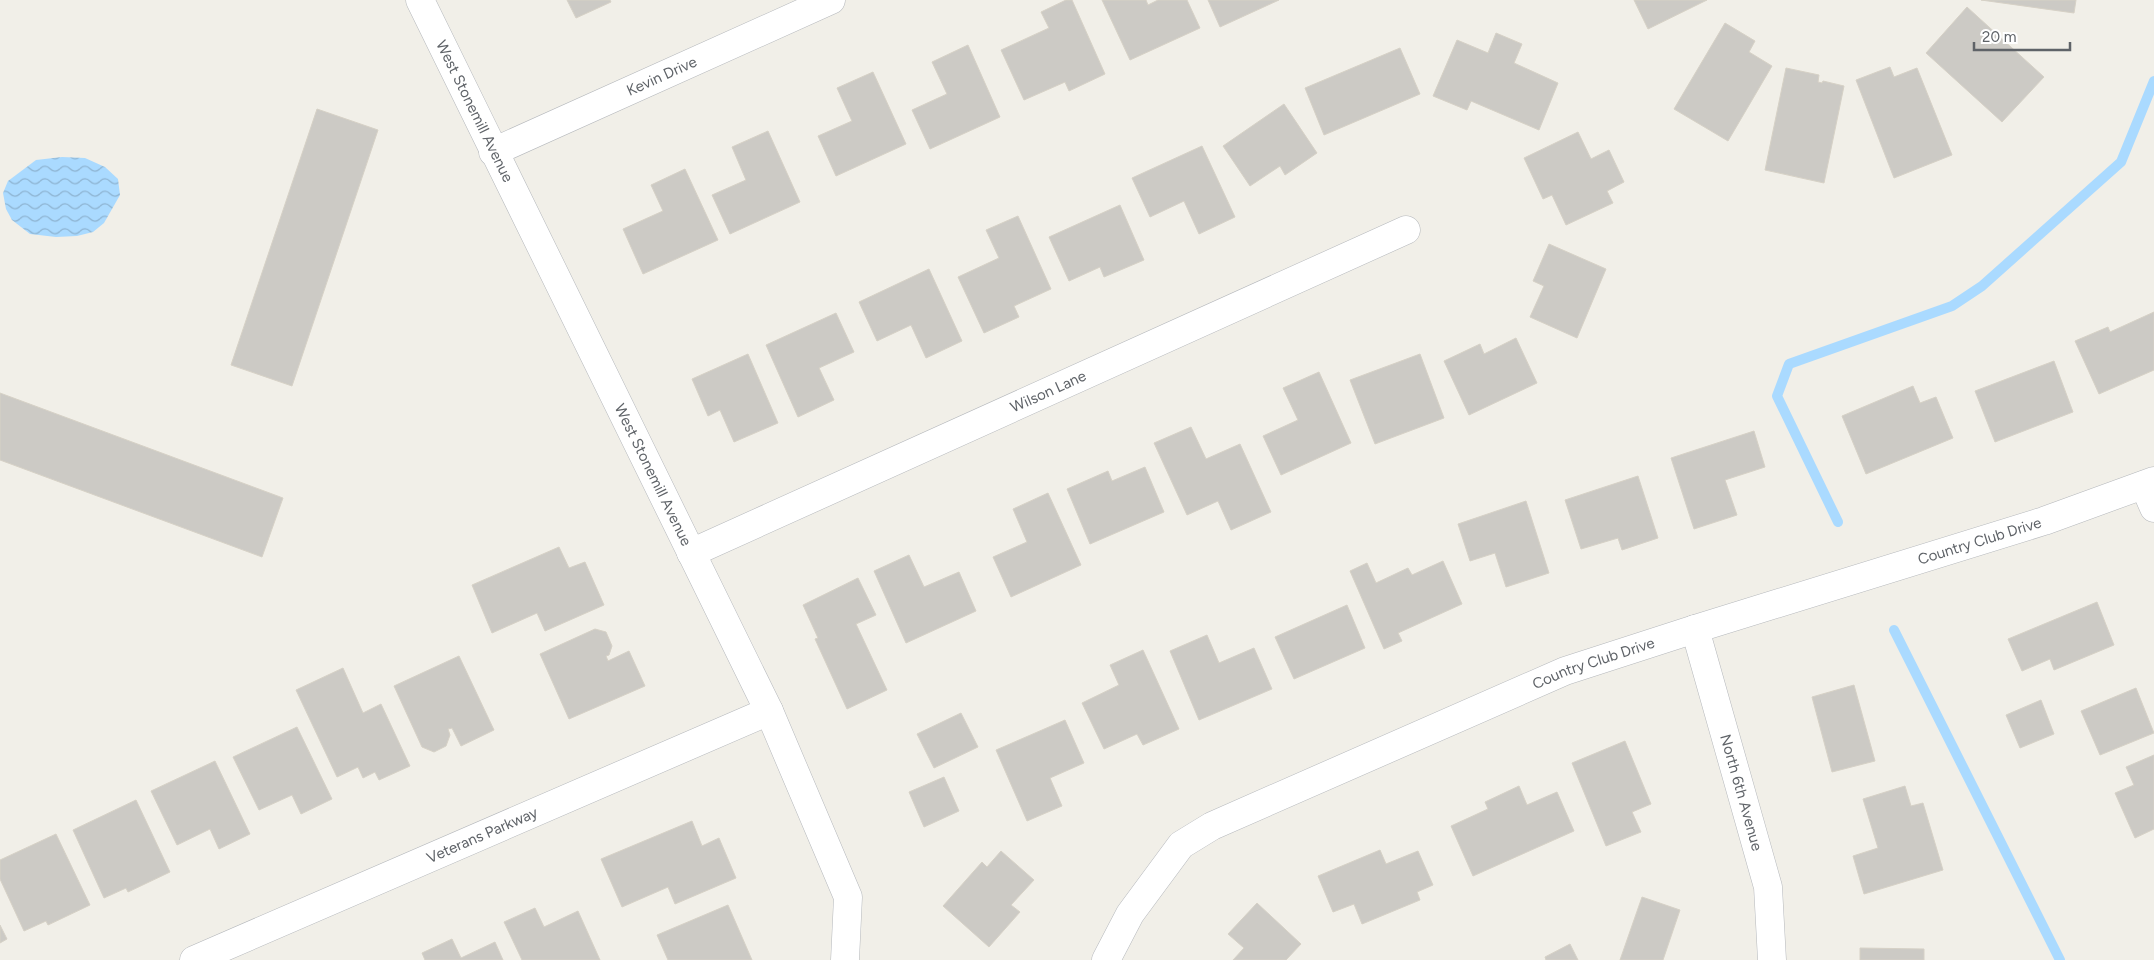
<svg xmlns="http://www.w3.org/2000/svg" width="2154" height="960" viewBox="0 0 2154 960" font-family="Figtree,sans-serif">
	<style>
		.water { fill: url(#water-waves) }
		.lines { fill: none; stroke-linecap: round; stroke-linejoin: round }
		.stream { stroke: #aadaff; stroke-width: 10 }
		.building { fill: #cccac5; stroke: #d6d1c6 }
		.street-casing { stroke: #b5b8bc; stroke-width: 29 }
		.street { stroke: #fff; stroke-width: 28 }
		.labels { text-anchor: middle; stroke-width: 4.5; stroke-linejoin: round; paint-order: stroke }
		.street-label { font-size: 15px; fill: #5f6368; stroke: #fff }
	</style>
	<defs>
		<pattern id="water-waves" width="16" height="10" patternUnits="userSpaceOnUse" patternTransform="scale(1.25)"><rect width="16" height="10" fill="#aadaff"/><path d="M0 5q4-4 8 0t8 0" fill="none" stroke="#8eb4d2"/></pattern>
	</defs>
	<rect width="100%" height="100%" fill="#f1efe8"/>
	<path class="water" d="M 62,157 L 85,158 L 105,167 L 118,179 L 120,195 L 104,223 L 93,232 L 77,236 L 56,237 L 30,234 L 12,220 L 6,209 L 3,193 L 8,181 L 36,160 Z"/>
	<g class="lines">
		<path class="stream" d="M 1838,522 L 1777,396 L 1789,364 L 1952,306 L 1982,286 L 2121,162 L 2154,81
			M 1894,630 L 2060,960"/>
	</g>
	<path class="building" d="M 567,0 L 610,0 L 611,2 L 576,18 Z
		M 1066,0 L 1072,0 L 1105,74 L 1069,91 L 1065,82 L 1024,100 L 1001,50 L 1049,28 L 1041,12 Z
		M 1102,0 L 1146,0 L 1148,5 L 1158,0 L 1187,0 L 1200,28 L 1130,60 Z
		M 1208,0 L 1279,0 L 1220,27 Z
		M 1634,0 L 1707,0 L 1648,29 Z
		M 1981,0 L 2076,0 L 2074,13 Z
		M 1967,7 L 2044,77 L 2002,122 L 1926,53 Z
		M 1725,23 L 1755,41 L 1749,52 L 1772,66 L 1728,141 L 1674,109 Z
		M 1496,33 L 1522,44 L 1514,63 L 1558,83 L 1539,130 L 1471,101 L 1467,110 L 1433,96 L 1457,40 L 1488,53 Z
		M 968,45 L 1000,117 L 930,149 L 912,110 L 947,94 L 932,62 Z
		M 1400,48 L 1420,94 L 1324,135 L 1305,88 Z
		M 1890,67 L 1894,77 L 1917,68 L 1952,155 L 1894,178 L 1856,80 Z
		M 1786,68 L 1819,75 L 1818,82 L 1822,83 L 1823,81 L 1844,86 L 1824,183 L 1765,170 Z
		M 873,72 L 906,144 L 836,176 L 818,136 L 852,121 L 837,88 Z
		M 1284,104 L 1317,153 L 1285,175 L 1280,166 L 1250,186 L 1223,146 Z
		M 317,109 L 378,130 L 292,386 L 231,365 Z
		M 768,131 L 800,202 L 730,234 L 712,195 L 746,180 L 732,147 Z
		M 1578,132 L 1591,159 L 1609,150 L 1624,182 L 1607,191 L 1613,203 L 1566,225 L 1552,195 L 1543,199 L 1524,158 Z
		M 1202,146 L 1235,217 L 1199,234 L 1184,201 L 1150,217 L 1132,178 Z
		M 685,169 L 718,240 L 643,274 L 623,229 L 663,211 L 651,185 Z
		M 1120,205 L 1144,260 L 1104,277 L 1100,267 L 1069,281 L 1049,237 Z
		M 1018,216 L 1051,289 L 1014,306 L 1019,317 L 984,333 L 958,277 L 999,258 L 986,230 Z
		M 1549,244 L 1606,269 L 1577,338 L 1530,317 L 1544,286 L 1533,281 Z
		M 929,269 L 962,341 L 926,358 L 911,325 L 877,341 L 859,302 Z
		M 2154,312 L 2154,370 L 2099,394 L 2075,341 L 2108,327 L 2110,332 Z
		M 836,313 L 854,352 L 819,368 L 834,400 L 798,417 L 766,345 Z
		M 1516,338 L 1537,383 L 1469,415 L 1444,361 L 1480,344 L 1484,354 Z
		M 748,354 L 778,423 L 734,442 L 720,410 L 708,416 L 692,379 Z
		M 1420,354 L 1444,418 L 1375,444 L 1350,380 Z
		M 2054,361 L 2073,412 L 1995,442 L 1975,391 Z
		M 1319,372 L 1351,443 L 1281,475 L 1263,436 L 1298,420 L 1283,388 Z
		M 1913,386 L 1920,403 L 1936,397 L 1953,438 L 1866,474 L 1842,416 Z
		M 0,393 L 283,498 L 262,557 L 0,460 Z
		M 1191,427 L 1206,459 L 1240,444 L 1271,512 L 1231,530 L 1218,501 L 1187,515 L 1154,443 Z
		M 1754,431 L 1765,467 L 1725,480 L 1737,515 L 1694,529 L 1671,458 Z
		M 1145,467 L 1164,512 L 1090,544 L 1067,489 L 1108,471 L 1112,481 Z
		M 1638,476 L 1658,538 L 1622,550 L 1618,538 L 1581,549 L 1565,500 Z
		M 1048,493 L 1081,565 L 1011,597 L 993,557 L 1027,542 L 1013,509 Z
		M 1526,501 L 1549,573 L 1506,587 L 1495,553 L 1470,561 L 1458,524 Z
		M 559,547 L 569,568 L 585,562 L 604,605 L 545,631 L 537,613 L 492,633 L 472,585 Z
		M 909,555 L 924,587 L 959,572 L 976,611 L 906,643 L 874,571 Z
		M 1443,561 L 1462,604 L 1398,633 L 1402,641 L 1384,649 L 1350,571 L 1367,563 L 1376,583 L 1408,568 L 1412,575 Z
		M 858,578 L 876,615 L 856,624 L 887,690 L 847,709 L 815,639 L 818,638 L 803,605 Z
		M 2097,602 L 2114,645 L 2054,670 L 2050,659 L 2022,671 L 2008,639 Z
		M 1347,605 L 1365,648 L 1294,679 L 1275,637 Z
		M 595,629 L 606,632 L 612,646 L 609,655 L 606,656 L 608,661 L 629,651 L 645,686 L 569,719 L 540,654 Z
		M 1207,635 L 1219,663 L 1254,648 L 1272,689 L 1199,720 L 1170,651 Z
		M 1143,650 L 1179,729 L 1143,745 L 1137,734 L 1104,749 L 1082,703 L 1119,685 L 1110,665 Z
		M 459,656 L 494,730 L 461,746 L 452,728 L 448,729 L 450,735 L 446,746 L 434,752 L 422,747 L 394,686 Z
		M 343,668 L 363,713 L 381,704 L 410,766 L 379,780 L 375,772 L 363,778 L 358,767 L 337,777 L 296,690 Z
		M 1854,685 L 1875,761 L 1832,772 L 1812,697 Z
		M 2136,688 L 2154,733 L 2100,755 L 2081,711 Z
		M 2041,700 L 2054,734 L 2020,748 L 2006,715 Z
		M 961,713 L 978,747 L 934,768 L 917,734 Z
		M 1065,720 L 1084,763 L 1050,778 L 1062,806 L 1027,821 L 996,750 Z
		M 297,727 L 332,799 L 301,814 L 292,795 L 259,810 L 233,757 Z
		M 1625,741 L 1651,804 L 1632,812 L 1641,832 L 1606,846 L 1572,763 Z
		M 2154,755 L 2154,829 L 2135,838 L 2115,793 L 2134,785 L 2126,767 Z
		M 215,761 L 250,834 L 219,849 L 210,829 L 177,845 L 151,791 Z
		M 944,777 L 959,811 L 924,827 L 909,792 Z
		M 1519,786 L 1527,805 L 1557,792 L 1574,831 L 1473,876 L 1451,826 L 1488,809 L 1485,802 Z
		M 1905,786 L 1911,806 L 1923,803 L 1943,870 L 1864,894 L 1853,856 L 1878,848 L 1863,799 Z
		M 136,800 L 170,872 L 128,892 L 126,888 L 104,898 L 73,830 Z
		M 692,821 L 702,846 L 719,838 L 736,878 L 675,904 L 668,887 L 622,907 L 601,859 Z
		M 56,834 L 90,905 L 48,925 L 46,921 L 24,931 L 0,879 L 0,860 Z
		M 1380,850 L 1386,864 L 1418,851 L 1433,885 L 1417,892 L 1420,900 L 1362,924 L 1354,904 L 1333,912 L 1318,876 Z
		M 1001,851 L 1034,880 L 1011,905 L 1020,912 L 989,947 L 943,906 L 982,862 L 987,867 Z
		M 1642,897 L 1680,910 L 1663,960 L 1620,960 Z
		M 1257,903 L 1301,944 L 1286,960 L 1233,960 L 1244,948 L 1228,934 Z
		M 728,905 L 752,960 L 668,960 L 657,935 Z
		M 535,908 L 544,927 L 578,911 L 600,960 L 522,960 L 504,922 Z
		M 0,925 L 7,939 L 0,943 Z
		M 452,939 L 461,958 L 495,942 L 503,960 L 425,960 L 422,953 Z
		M 1570,944 L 1578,960 L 1546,960 L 1545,957 Z
		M 1860,948 L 1924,949 L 1924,960 L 1860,960 Z"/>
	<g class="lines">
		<g class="street-casing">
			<g id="street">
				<path id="s1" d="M 420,0 L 769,711 L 848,897 L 845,960"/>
				<path id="s2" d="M 493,152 L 831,0"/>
				<path d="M 2144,485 L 2154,508"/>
				<path id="s3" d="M 691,553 L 1406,230"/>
				<path id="s4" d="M 1695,629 L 1768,887 L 1772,960"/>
				<path id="s5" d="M 194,960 L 769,711"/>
				<path id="s6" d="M 1106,960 L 1130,914 L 1181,845 L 1212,826 L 1565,671 L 1695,629 L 2044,521 L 2154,481"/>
			</g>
		</g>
		<use href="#street" class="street"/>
	</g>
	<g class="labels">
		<g class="street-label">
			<text dy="5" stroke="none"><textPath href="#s2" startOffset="185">Kevin Drive</textPath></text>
			<text dy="5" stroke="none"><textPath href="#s1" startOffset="124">West Stonemill Avenue</textPath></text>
			<text dy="5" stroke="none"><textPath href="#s3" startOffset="392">Wilson Lane</textPath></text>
			<text dy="5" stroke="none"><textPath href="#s1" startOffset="529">West Stonemill Avenue</textPath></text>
			<text dy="5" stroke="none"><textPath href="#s6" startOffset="994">Country Club Drive</textPath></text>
			<text dy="5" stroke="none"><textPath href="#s6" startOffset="589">Country Club Drive</textPath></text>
			<text dy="5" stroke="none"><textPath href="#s4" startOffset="170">North 6th Avenue</textPath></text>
			<text dy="5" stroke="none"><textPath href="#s5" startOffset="314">Veterans Parkway</textPath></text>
		</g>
	</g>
	<path d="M1974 42v8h96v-8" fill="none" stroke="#5f6368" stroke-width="2.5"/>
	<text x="1982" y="42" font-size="15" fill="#5f6368" stroke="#ffffff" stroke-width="4" paint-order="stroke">20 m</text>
</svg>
